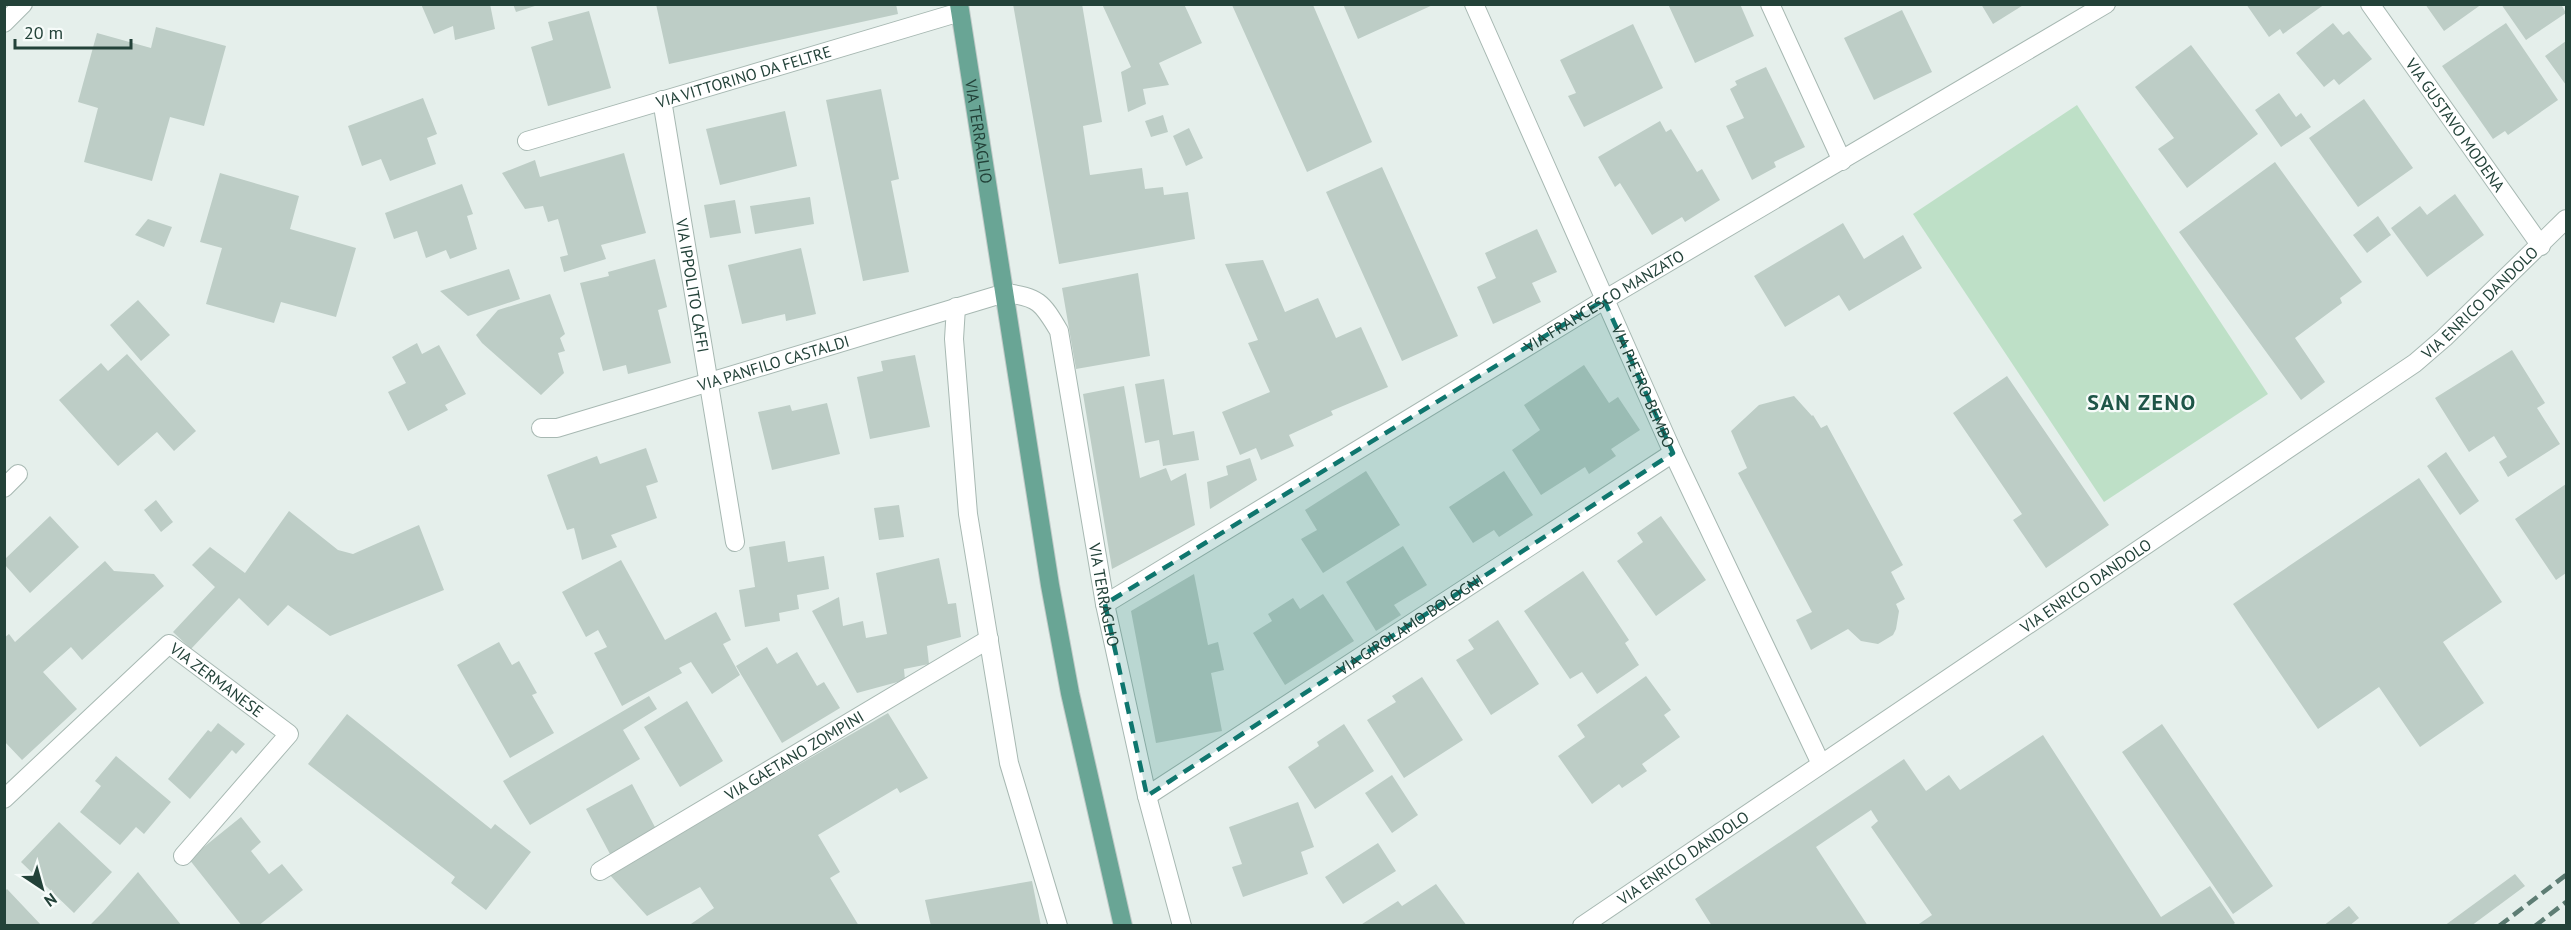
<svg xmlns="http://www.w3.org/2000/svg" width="2571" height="930" viewBox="0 0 2571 930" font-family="'PT Sans',sans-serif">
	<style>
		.green { fill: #bee0c7 }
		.building { fill: #bdcdc6 }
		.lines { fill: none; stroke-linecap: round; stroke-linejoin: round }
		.minor-casing { stroke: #a7b8b2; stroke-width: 20 }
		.major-casing { stroke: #c1cac8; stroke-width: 20 }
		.minor { stroke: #fff; stroke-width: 18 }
		.major { stroke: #69a595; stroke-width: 18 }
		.rail { stroke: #5e7d74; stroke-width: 4.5; stroke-dasharray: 12 6; stroke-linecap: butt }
		.marked { fill: #0f766e; fill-opacity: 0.2; stroke: #0f766e; stroke-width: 4.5; stroke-dasharray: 12 8; stroke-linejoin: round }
		.labels { text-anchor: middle; stroke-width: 4.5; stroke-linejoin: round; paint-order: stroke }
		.street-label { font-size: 16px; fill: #234239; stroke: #f6fbf9 }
		.district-label { font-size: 22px; font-weight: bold; letter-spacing: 1.5px; fill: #1e5547; stroke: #f6fbf9 }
	</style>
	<rect width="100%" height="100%" fill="#e5efeb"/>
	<path class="green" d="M 2077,105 L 2268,394 L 2104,502 L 1913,214 Z"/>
	<path class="building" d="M 421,4 L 490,4 L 495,29 L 455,40 L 453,26 L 434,34 Z
		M 513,4 L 538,4 L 538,5 L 516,12 Z
		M 656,4 L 896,4 L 898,14 L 669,64 Z
		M 1013,4 L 1082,4 L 1102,122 L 1083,126 L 1090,175 L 1142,168 L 1145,189 L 1163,187 L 1164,195 L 1188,192 L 1195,239 L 1059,264 Z
		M 1102,4 L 1184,4 L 1202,43 L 1159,63 L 1169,85 L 1143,89 L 1146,104 L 1128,112 L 1121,72 L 1131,67 Z
		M 1343,4 L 1435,4 L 1358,39 Z
		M 1668,4 L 1740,4 L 1754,36 L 1695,63 Z
		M 1981,4 L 2025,4 L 1993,24 Z
		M 2246,4 L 2325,4 L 2283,34 L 2280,29 L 2269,37 Z
		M 2425,4 L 2482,4 L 2444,31 Z
		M 2501,4 L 2561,4 L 2566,13 L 2526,40 Z
		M 1232,5 L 1313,5 L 1372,142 L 1307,172 Z
		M 1902,10 L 1932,72 L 1874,100 L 1844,38 Z
		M 589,11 L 611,88 L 548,106 L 531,47 L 553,40 L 548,22 Z
		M 2333,23 L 2343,35 L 2349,31 L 2372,59 L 2339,85 L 2334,79 L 2324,87 L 2296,53 Z
		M 2506,23 L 2558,100 L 2508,135 L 2505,131 L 2493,139 L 2442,66 Z
		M 1633,24 L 1663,88 L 1584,127 L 1568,96 L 1576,93 L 1560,60 Z
		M 156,27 L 226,46 L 204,126 L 170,117 L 152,181 L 84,162 L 98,108 L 78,102 L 97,33 L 151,48 Z
		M 2566,41 L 2566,85 L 2545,56 Z
		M 2191,45 L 2258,134 L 2187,188 L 2158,149 L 2174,138 L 2135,87 Z
		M 1766,67 L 1805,147 L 1774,162 L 1776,167 L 1752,180 L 1726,126 L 1744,118 L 1730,89 L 1737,85 L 1735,81 Z
		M 881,89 L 899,179 L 891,181 L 909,272 L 863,281 L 826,100 Z
		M 2279,93 L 2296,117 L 2301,113 L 2311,127 L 2281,147 L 2255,110 Z
		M 423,98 L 437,134 L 427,138 L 436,164 L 390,181 L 381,159 L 362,166 L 348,126 Z
		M 2364,99 L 2413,168 L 2358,207 L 2309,138 Z
		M 785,111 L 797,166 L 720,185 L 706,129 Z
		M 1163,115 L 1168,132 L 1151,137 L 1145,121 Z
		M 1660,121 L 1666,132 L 1671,129 L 1697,172 L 1702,169 L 1720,200 L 1685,222 L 1682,217 L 1652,235 L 1620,183 L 1615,187 L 1598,157 Z
		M 1189,128 L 1203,158 L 1186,166 L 1173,136 Z
		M 624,153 L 646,233 L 601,245 L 606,259 L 564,272 L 560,257 L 568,255 L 558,219 L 548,222 L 543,206 L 525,209 L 502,173 L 535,160 L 540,177 Z
		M 2275,162 L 2362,282 L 2340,298 L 2342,303 L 2295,338 L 2325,382 L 2301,400 L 2179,232 Z
		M 1382,167 L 1458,336 L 1402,361 L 1326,192 Z
		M 220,173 L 299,196 L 290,229 L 356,248 L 336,317 L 281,302 L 274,323 L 206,304 L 222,248 L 200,242 Z
		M 462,184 L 473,214 L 467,216 L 477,249 L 450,259 L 446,250 L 426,258 L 417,231 L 394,239 L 385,213 Z
		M 2455,194 L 2484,235 L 2427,277 L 2391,228 L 2420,206 L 2427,215 Z
		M 810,197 L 814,224 L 755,234 L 750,206 Z
		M 735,200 L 741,233 L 710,238 L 704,205 Z
		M 2378,216 L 2391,235 L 2367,253 L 2353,235 Z
		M 148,219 L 172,227 L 164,247 L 135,235 Z
		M 1843,223 L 1864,259 L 1903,235 L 1922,268 L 1849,311 L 1839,295 L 1785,327 L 1754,276 Z
		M 1537,229 L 1557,272 L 1532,283 L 1541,302 L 1493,324 L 1477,287 L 1496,278 L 1485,253 Z
		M 801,248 L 816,314 L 786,321 L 785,314 L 742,324 L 728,265 Z
		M 655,259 L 667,307 L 658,310 L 671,363 L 628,374 L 626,365 L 603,371 L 580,283 L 609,276 L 608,272 Z
		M 1263,260 L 1285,312 L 1318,298 L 1336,338 L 1361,327 L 1388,387 L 1331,411 L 1333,415 L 1289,435 L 1294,446 L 1261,460 L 1256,448 L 1240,455 L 1222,412 L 1270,392 L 1248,343 L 1258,340 L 1225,264 Z
		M 509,269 L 520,299 L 468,316 L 440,291 Z
		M 1138,273 L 1150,356 L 1076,369 L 1062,288 Z
		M 550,294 L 565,334 L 560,338 L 565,351 L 558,353 L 564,373 L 541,395 L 482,343 L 476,335 L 498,310 Z
		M 138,300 L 170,335 L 141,361 L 110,325 Z
		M 417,343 L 422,354 L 439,345 L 466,394 L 445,405 L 448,410 L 408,431 L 388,392 L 406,383 L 392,357 Z
		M 2512,350 L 2545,403 L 2537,408 L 2560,444 L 2508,477 L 2499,462 L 2507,457 L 2494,436 L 2469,452 L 2435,398 Z
		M 127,354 L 196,431 L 174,451 L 157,432 L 118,466 L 59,400 L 101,363 L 108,371 Z
		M 915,355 L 930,427 L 870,439 L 857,377 L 883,371 L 881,361 Z
		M 1584,365 L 1609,403 L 1618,397 L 1640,430 L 1611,449 L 1616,456 L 1589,474 L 1585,467 L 1541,495 L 1512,450 L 1540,430 L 1524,405 Z
		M 2007,376 L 2109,525 L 2046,568 L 2013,520 L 2022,514 L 1953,413 Z
		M 1164,379 L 1173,435 L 1194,431 L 1199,460 L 1163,466 L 1159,440 L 1145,443 L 1135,384 Z
		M 1124,386 L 1140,478 L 1166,468 L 1171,481 L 1186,473 L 1195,525 L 1112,569 L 1083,394 Z
		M 1794,396 L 1812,416 L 1813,415 L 1821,428 L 1827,425 L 1903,565 L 1891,572 L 1905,599 L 1896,604 L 1899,611 L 1896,629 L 1893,635 L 1878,644 L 1861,641 L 1848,629 L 1811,650 L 1796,620 L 1812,612 L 1738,473 L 1747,468 L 1731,431 L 1759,405 Z
		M 827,403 L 840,454 L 772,470 L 758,412 L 790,405 L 792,411 Z
		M 646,448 L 658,482 L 646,486 L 657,518 L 611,535 L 617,547 L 582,560 L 574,528 L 567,530 L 547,475 L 597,456 L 600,464 Z
		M 2446,452 L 2479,501 L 2460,515 L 2427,466 Z
		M 1250,458 L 1257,480 L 1210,509 L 1207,482 L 1228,475 L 1226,466 Z
		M 1366,471 L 1400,525 L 1323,573 L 1301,539 L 1317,530 L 1305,510 Z
		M 1504,471 L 1533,515 L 1499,537 L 1494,530 L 1473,543 L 1449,507 Z
		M 2419,478 L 2502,602 L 2443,642 L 2484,703 L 2420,747 L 2379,687 L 2318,729 L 2233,604 Z
		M 2566,484 L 2566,573 L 2556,580 L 2515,519 Z
		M 156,500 L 173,522 L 161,532 L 144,510 Z
		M 899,505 L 904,537 L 879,540 L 874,508 Z
		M 289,511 L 338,550 L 353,554 L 419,525 L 444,590 L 330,636 L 288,605 L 268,626 L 239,598 L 191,649 L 173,632 L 215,587 L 192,565 L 210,547 L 245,573 Z
		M 50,516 L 79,547 L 30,593 L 5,565 L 5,559 Z
		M 1661,516 L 1706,580 L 1656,616 L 1617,561 L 1643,542 L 1637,533 Z
		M 785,541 L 788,562 L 824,556 L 829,589 L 797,595 L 799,609 L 779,613 L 780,621 L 745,627 L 739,590 L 755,587 L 749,547 Z
		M 1403,546 L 1427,585 L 1394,605 L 1401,615 L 1376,631 L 1346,582 Z
		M 939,558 L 948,604 L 956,603 L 961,637 L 927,646 L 929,664 L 904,669 L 905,680 L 857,693 L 812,611 L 839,597 L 843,626 L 863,621 L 866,638 L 887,634 L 876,573 Z
		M 621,560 L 665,640 L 716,612 L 731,640 L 723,644 L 740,675 L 712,694 L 691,662 L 679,668 L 682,673 L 622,706 L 594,653 L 607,647 L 598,630 L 586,637 L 562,592 Z
		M 105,561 L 114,571 L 154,574 L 164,586 L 82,660 L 71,647 L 43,672 L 77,709 L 22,760 L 4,741 L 4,638 L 9,634 L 15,642 Z
		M 1583,571 L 1629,640 L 1625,643 L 1639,665 L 1597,694 L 1582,672 L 1570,679 L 1524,611 Z
		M 1194,574 L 1208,645 L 1218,642 L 1224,670 L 1211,673 L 1222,731 L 1156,743 L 1131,611 Z
		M 1323,594 L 1354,641 L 1285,685 L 1253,633 L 1272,621 L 1268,614 L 1293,598 L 1300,609 Z
		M 1498,620 L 1539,684 L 1491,715 L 1456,660 L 1474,649 L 1468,640 Z
		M 499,642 L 512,665 L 519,661 L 537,693 L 532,695 L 554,733 L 510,758 L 457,665 Z
		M 767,647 L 777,664 L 797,652 L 817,686 L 824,682 L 840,708 L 782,743 L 736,666 Z
		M 1646,676 L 1671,710 L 1664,715 L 1680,737 L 1642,764 L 1647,771 L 1622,788 L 1619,784 L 1592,804 L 1558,756 L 1585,737 L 1577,725 Z
		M 1422,677 L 1463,740 L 1404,778 L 1367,720 L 1396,702 L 1392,696 Z
		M 649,696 L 657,709 L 623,730 L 640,759 L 530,825 L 503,781 Z
		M 687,701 L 723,761 L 680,787 L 644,727 Z
		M 888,713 L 928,778 L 900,793 L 897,788 L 818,835 L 840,872 L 830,878 L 859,926 L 688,926 L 714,908 L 700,887 L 647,916 L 609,874 Z
		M 347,714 L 491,829 L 495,824 L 531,852 L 486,910 L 451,883 L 455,877 L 308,764 Z
		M 218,723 L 245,744 L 236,754 L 232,750 L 190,799 L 168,779 L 208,730 L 211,732 Z
		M 1344,724 L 1374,771 L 1315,809 L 1288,767 L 1319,746 L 1317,742 Z
		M 2162,724 L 2273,886 L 2233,914 L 2122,752 Z
		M 2043,735 L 2161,917 L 2210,886 L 2235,923 L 2231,926 L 1916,926 L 1932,915 L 1871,827 L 1878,821 L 1871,810 L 1816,847 L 1868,926 L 1712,926 L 1695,899 L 1904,759 L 1926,791 L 1949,775 L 1960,790 Z
		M 116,756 L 171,802 L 144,834 L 136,827 L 120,845 L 80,812 L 101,786 L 95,781 Z
		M 1392,775 L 1418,815 L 1392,833 L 1365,793 Z
		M 632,784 L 656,829 L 610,854 L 586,809 Z
		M 1298,802 L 1314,847 L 1301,852 L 1308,874 L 1243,897 L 1232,867 L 1242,864 L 1229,827 Z
		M 241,817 L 261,842 L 251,851 L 269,874 L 282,864 L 303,890 L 258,926 L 242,926 L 189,859 Z
		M 59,822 L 112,872 L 74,913 L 21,862 Z
		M 1378,843 L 1396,871 L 1343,904 L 1325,877 Z
		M 138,872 L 182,926 L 89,926 L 103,912 Z
		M 2515,874 L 2525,886 L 2471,926 L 2444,926 Z
		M 1032,881 L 1041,926 L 931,926 L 925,900 Z
		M 1436,884 L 1467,926 L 1359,926 L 1398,901 L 1402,906 Z
		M 7,889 L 42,926 L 4,926 L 4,892 Z
		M 2349,906 L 2359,918 L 2349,926 L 2323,926 Z"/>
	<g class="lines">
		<g class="minor-casing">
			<g id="minor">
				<path id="s1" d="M 1474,4 L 1673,453 L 1821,764"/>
				<path d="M 1770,4 L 1842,161"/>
				<path id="s2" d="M 2370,4 L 2541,246"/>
				<path d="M 4,23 L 23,4"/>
				<path id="s3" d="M 662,100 L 735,542"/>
				<path id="s4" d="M 527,141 L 960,12"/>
				<path d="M 956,307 L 954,339 L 968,514 L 1009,763 L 1058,926"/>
				<path id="s5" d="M 541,428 L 557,428 L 1005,293 C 1038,297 1042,302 1059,331 L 1105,604 L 1147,796 L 1182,926"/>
				<path d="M 4,488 L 18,474"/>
				<path id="s6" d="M 1105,604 L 1604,300 L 2106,4"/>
				<path id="s7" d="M 1147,796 L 1673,453"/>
				<path id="s8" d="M 4,799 L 169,644 L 289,734 L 183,856"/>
				<path id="s9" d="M 600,871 L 989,639"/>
				<path id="s10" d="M 1582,926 L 2415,363 L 2444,338 L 2566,219"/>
			</g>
		</g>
		<g class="major-casing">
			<g id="major">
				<path id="s11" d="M 959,4 L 1050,585 L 1070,693 L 1123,926"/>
			</g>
		</g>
		<use href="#minor" class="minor"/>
		<use href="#major" class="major"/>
		<path class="rail" d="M 2499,926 L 2566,875
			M 2535,926 L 2566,902"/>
	</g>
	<path class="marked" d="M 1604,300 L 1673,453 L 1147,796 L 1105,604 Z"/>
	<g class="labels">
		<g class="street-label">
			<text dy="6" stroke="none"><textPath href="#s4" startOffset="226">VIA VITTORINO DA FELTRE</textPath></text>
			<text dy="6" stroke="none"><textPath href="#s2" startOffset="148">VIA GUSTAVO MODENA</textPath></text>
			<text dy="6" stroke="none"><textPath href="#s11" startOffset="129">VIA TERRAGLIO</textPath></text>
			<text dy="6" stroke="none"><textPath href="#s3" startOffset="188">VIA IPPOLITO CAFFI</textPath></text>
			<text dy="6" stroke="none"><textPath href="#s6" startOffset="584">VIA FRANCESCO MANZATO</textPath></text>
			<text dy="6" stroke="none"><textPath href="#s10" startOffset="1094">VIA ENRICO DANDOLO</textPath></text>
			<text dy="6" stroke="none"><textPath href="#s5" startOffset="242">VIA PANFILO CASTALDI</textPath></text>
			<text dy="6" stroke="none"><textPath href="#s1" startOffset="418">VIA PIETRO BEMBO</textPath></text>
			<text dy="6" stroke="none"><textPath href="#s10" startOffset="608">VIA ENRICO DANDOLO</textPath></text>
			<text dy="6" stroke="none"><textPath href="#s5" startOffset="822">VIA TERRAGLIO</textPath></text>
			<text dy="6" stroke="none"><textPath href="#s7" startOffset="314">VIA GIROLAMO BOLOGNI</textPath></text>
			<text dy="6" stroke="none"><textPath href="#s8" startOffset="286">VIA ZERMANESE</textPath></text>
			<text dy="6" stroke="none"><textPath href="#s9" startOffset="226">VIA GAETANO ZOMPINI</textPath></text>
			<text dy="6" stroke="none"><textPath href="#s10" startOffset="122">VIA ENRICO DANDOLO</textPath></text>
		</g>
		<g class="district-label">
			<text x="2142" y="410">SAN ZENO</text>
		</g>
	</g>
	<rect width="2571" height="930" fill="none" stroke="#234239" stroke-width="12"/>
	<g transform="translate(42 888) rotate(144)" stroke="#f6fbf9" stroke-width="4.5" paint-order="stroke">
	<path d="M0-4.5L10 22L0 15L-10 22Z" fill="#234239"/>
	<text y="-9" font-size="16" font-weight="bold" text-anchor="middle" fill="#234239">N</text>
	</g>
	<path d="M15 39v9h116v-9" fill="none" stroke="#234239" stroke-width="3"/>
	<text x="24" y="39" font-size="18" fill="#234239" stroke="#f6fbf9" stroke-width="4.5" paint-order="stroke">20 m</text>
</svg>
